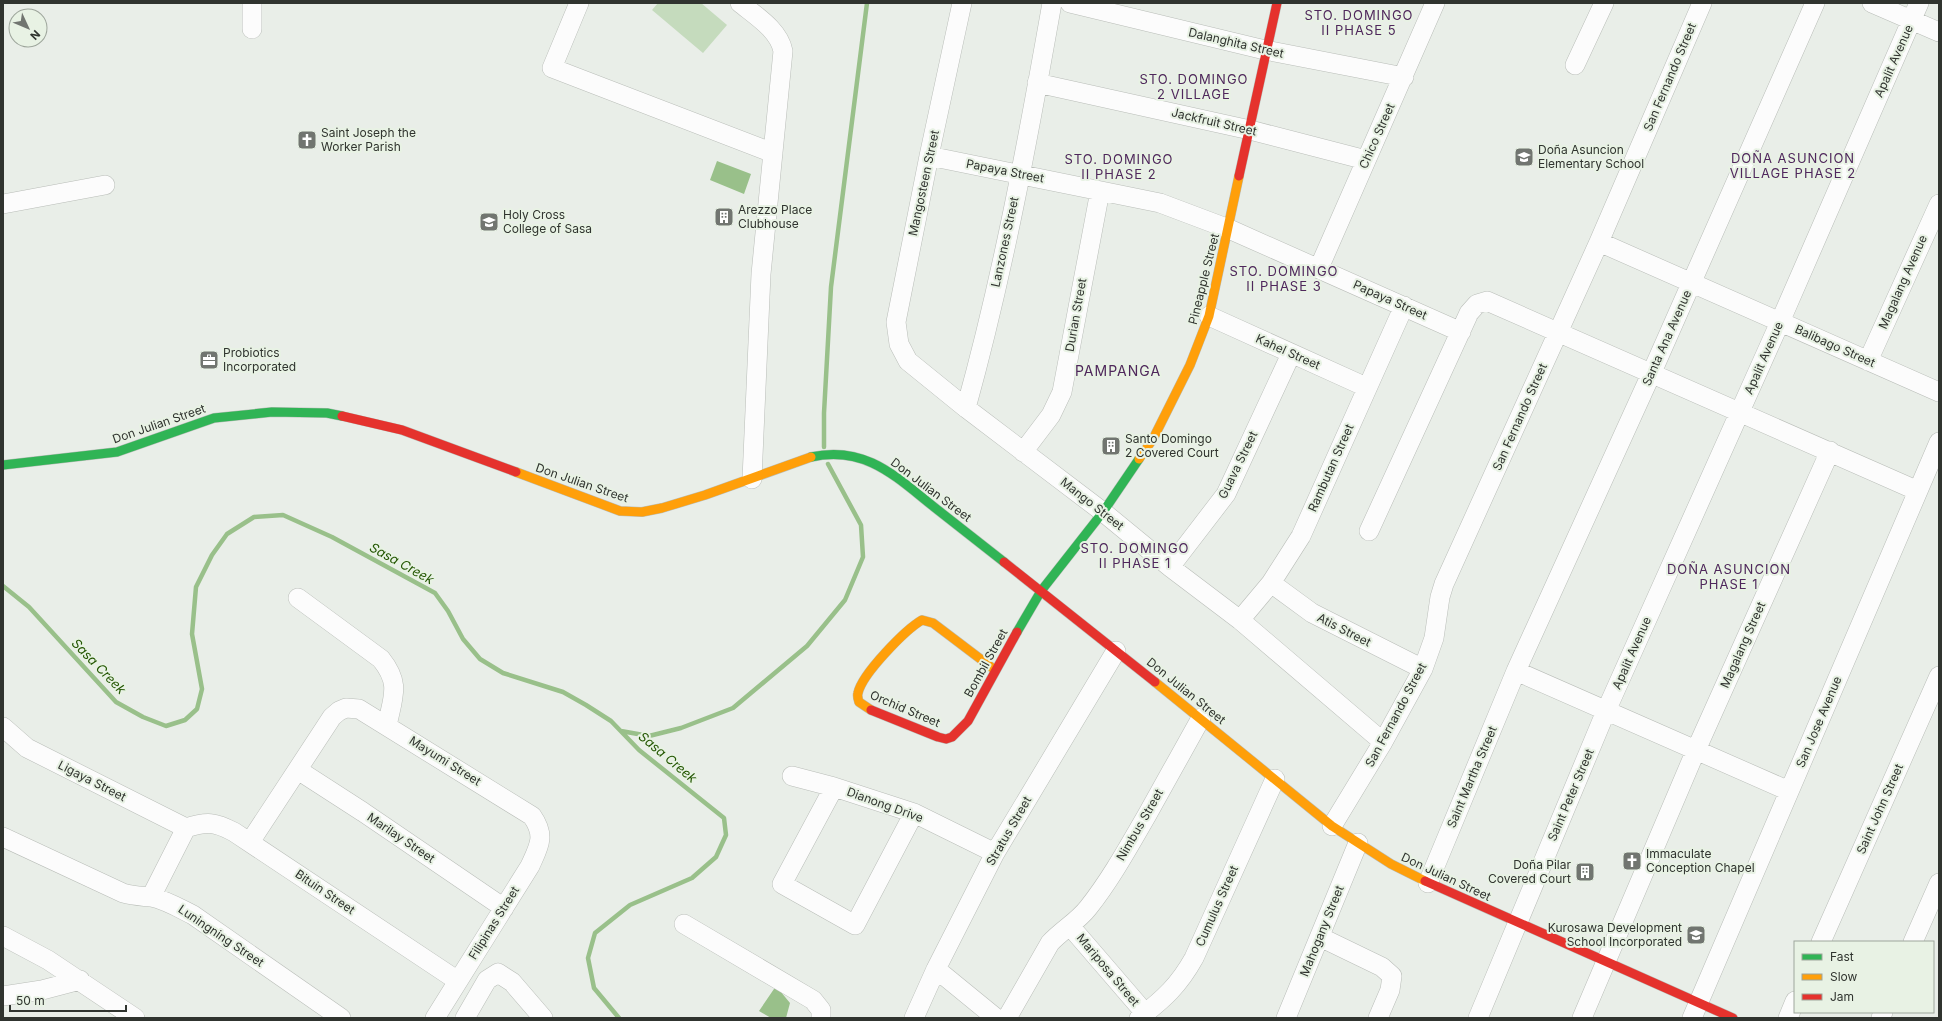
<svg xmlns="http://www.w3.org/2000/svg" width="1942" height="1021" viewBox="0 0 1942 1021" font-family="Inter,sans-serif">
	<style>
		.green { fill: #c5dbbd }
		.water { fill: #99c08a }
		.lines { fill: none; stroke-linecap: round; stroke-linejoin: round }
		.stream { stroke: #99c08a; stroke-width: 4.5 }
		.street-casing { stroke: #b9bdb8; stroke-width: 20 }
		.fast-casing { stroke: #b9bdb8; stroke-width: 10 }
		.slow-casing { stroke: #b9bdb8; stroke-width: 10 }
		.jam-casing { stroke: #b9bdb8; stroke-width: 10 }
		.street { stroke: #fcfcfc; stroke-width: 19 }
		.fast { stroke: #30b455; stroke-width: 9 }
		.slow { stroke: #ff9f0a; stroke-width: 9 }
		.jam { stroke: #e5322d; stroke-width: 9 }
		.labels { text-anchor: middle; stroke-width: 4; stroke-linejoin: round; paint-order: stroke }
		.street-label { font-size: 12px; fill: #30342f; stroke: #e8f2e4 }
		.poi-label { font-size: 12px; fill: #30342f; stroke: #e8f2e4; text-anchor: start }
		.neighbourhood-label { font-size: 13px; letter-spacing: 1px; fill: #4f275c; stroke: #e8f2e4 }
		.water-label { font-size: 13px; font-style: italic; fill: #235602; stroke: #e8f2e4 }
		.quarter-label { font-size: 14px; letter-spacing: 1px; fill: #4f275c; stroke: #e8f2e4 }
	</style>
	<rect width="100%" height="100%" fill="#e9eee8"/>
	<path class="green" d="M 658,3 L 701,3 L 727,25 L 703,53 L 652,10 Z"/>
	<path class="water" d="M 717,161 L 751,174 L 744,194 L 710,180 Z
		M 776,986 L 790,1003 L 786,1018 L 771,1018 L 759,1011 Z"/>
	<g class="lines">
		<path class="stream" d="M 824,447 L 824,413 L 831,287 L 867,3
			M 3,586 L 29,607 L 116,702 L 143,717 L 166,726 L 185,720 L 197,709 L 202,689 L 192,634 L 196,587 L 212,555 L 227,534 L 254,517 L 283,515 L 332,537 L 435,593 L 448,611 L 463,639 L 480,659 L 503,673 L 563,692 L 586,705 L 611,721 L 639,750 L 724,818 L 726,835 L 716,857 L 692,878 L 630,905 L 595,933 L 588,958 L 594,988 L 619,1018
			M 621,731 L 649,736 L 681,728 L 733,708 L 807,646 L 845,600 L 863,557 L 861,525 L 828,464"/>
		<g class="street-casing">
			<path id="street" d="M 252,3 L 252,29
				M 579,3 L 552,68 L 773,153
				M 740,3 C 756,16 779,30 783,51 L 761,274 L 752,479
				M 962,3 L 929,156 L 896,322 L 899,344 L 908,361 L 966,408 L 1103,512 L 1170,567 L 1240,620 L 1383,742
				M 1070,3 L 1265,50 L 1404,77
				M 1872,3 L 1939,32
				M 1575,65 L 1604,3
				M 1037,83 L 1250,130 L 1366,160
				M 929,156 L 1160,203 L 1229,229 L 1461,332
				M 3,204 L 105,185
				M 1599,242 L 1939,392
				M 1319,268 L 1435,3
				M 1209,316 L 1366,387
				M 1868,361 L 1939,204
				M 966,408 C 1003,275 1028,139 1052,3
				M 1023,452 L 1051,415 L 1062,392 L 1100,191
				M 1369,531 L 1469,313 L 1477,304 L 1487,301 L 1918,491
				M 1170,567 L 1226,494 L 1291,354
				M 1271,583 L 1312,613 L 1423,669
				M 298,598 L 381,659 C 401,684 393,696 387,726
				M 1240,620 L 1271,583 L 1301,536 L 1404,306
				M 1516,671 L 1789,791
				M 3,727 L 27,748 L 186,828
				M 298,770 L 363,812 L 504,908
				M 792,776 L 834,787 L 914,813 L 995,853
				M 834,787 L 782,884 L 855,925 L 914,813
				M 1332,826 L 1383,742 L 1423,669 L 1434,638 L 1440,597 L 1444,584 L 1599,242 L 1702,3
				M 186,828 C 207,821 215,822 234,832 L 458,981
				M 3,837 L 123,893 C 133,896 141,896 151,897 C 166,900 179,908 193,915 L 341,1018
				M 250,842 L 332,717 L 339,711 L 346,708 L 359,709 L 532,816 C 546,836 539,846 530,866 L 435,1018
				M 1428,883 L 1516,671 L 1652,372 L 1815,3
				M 151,897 L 186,828
				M 684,924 L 813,1000 L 821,1010 L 821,1018
				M 1070,926 L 1145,1013
				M 3,936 L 48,960 L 135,1018
				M 1320,937 L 1382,967 L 1392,976 L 1390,990 L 1378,1018
				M 1821,942 L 1939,676
				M 1913,942 L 1939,883
				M 936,969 L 996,1018
				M 3,996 L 42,990 L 80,980
				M 465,1018 L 487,980 L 498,973 L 512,982 L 543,1018
				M 914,1018 L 936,969 L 995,853 L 1116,651
				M 1007,1018 L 1050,943 C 1062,930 1077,922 1088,908 C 1111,879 1129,846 1147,815 C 1165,783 1183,750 1201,718
				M 1139,1018 C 1164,999 1179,985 1194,958 L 1275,779
				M 1286,1018 L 1358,843
				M 1478,1018 L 1606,711 L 1780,322 L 1919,3
				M 1582,1018 L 1696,750 L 1830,451
				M 1692,1018 L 1939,442
				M 1788,1018 L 1795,1001
				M 1881,1018 L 1883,1012"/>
		</g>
		<g class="fast-casing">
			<path id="fast" d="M 811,457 C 865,445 895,476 934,507 C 958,526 981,544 1004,562
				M 3,465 L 117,452 L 214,418 L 272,412 L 327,413 L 342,416
				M 1017,632 L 1041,591 L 1103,512 L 1139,459"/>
		</g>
		<g class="slow-casing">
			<path id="slow" d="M 1139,459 L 1153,439 L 1190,365 L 1209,316 L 1239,176
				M 516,472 L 620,511 L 642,512 L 662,508 L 705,495 L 811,457
				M 1155,682 L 1332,826 L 1391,864 L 1425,881
				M 871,710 L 859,702 C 858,699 857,696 858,693 C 862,674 905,630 922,620 L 933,623 L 995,670"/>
		</g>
		<g class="jam-casing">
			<path id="jam" d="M 1239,176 L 1277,3
				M 342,416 L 402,430 L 516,472
				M 1004,562 L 1155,682
				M 871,710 L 938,737 L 946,739 L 952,737 L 968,721 L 1017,632
				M 1425,881 L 1733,1018"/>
		</g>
		<use href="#street" class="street"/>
		<use href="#fast" class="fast"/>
		<use href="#slow" class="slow"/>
		<use href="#jam" class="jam"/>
	</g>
	<defs>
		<g id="church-square" transform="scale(1)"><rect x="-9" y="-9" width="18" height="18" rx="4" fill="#717570" stroke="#e8f2e4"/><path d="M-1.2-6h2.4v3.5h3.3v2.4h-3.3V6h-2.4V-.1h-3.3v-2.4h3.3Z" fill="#fff"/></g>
		<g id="school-square" transform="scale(1)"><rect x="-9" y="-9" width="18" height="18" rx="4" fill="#717570" stroke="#e8f2e4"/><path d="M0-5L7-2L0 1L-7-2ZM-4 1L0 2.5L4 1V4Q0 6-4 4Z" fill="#fff"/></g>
		<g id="building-square" transform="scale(1)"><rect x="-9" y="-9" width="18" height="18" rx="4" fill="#717570" stroke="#e8f2e4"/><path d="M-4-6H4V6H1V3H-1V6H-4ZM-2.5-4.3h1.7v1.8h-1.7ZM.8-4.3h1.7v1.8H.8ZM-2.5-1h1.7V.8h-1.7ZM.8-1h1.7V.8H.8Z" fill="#fff"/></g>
		<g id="university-square" transform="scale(1)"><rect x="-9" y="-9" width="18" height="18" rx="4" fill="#717570" stroke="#e8f2e4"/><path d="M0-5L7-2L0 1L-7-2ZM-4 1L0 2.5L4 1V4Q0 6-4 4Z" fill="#fff"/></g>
		<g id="office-square" transform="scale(1)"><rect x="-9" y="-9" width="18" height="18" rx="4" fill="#717570" stroke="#e8f2e4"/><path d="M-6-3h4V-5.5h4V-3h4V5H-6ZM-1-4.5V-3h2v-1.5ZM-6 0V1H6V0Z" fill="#fff"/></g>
	</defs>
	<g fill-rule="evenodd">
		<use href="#church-square" x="307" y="140"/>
		<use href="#school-square" x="1524" y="157"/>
		<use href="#building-square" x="724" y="217"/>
		<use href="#university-square" x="489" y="222"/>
		<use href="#office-square" x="209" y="360"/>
		<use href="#building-square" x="1111" y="446"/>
		<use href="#church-square" x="1632" y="861"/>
		<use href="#building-square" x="1585" y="872"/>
		<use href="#school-square" x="1696" y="935"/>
	</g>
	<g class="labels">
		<g class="street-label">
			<text transform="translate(1236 43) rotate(13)" y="4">Dalanghita Street</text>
			<text transform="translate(1894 61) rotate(-66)" y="4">Apalit Avenue</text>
			<text transform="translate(1670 77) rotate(-67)" y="4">San Fernando Street</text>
			<text transform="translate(1214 122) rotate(13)" y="4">Jackfruit Street</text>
			<text transform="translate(1377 136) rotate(-66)" y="4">Chico Street</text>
			<text transform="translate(1005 171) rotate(11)" y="4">Papaya Street</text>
			<text transform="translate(924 183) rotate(-78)" y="4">Mangosteen Street</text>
			<text transform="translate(1005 242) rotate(-78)" y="4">Lanzones Street</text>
			<text transform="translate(1204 279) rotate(-76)" y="4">Pineapple Street</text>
			<text transform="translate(1903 282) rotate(-66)" y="4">Magalang Avenue</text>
			<text transform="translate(1390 300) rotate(24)" y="4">Papaya Street</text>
			<text transform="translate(1076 315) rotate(-80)" y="4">Durian Street</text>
			<text transform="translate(1667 338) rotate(-66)" y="4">Santa Ana Avenue</text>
			<text transform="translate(1835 346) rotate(24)" y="4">Balibago Street</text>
			<text transform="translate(1288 352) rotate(24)" y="4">Kahel Street</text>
			<text transform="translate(1764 358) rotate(-66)" y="4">Apalit Avenue</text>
			<text transform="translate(1520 417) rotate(-66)" y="4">San Fernando Street</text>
			<text transform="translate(159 424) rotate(-19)" y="4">Don Julian Street</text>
			<text transform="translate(1238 465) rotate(-64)" y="4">Guava Street</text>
			<text transform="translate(1331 468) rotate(-66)" y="4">Rambutan Street</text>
			<text transform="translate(582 483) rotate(19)" y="4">Don Julian Street</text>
			<text transform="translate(931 490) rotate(37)" y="4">Don Julian Street</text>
			<text transform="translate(1092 504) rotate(38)" y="4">Mango Street</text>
			<text transform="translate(1344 630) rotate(27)" y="4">Atis Street</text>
			<text transform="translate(1743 645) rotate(-66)" y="4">Magalang Street</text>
			<text transform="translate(1632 653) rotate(-66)" y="4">Apalit Avenue</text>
			<text transform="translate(986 663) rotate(-61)" y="4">Bombil Street</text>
			<text transform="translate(1186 691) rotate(39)" y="4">Don Julian Street</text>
			<text transform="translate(905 709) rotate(23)" y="4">Orchid Street</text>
			<text transform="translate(1396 715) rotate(-62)" y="4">San Fernando Street</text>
			<text transform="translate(1819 722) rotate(-67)" y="4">San Jose Avenue</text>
			<text transform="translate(445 761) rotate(32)" y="4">Mayumi Street</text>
			<text transform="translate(1472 777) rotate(-67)" y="4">Saint Martha Street</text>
			<text transform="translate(92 781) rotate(27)" y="4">Ligaya Street</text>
			<text transform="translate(1571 795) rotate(-67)" y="4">Saint Peter Street</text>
			<text transform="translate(885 805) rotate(20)" y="4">Dianong Drive</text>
			<text transform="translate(1880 809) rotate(-66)" y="4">Saint John Street</text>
			<text transform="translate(1140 825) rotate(-60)" y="4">Nimbus Street</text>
			<text transform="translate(1009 831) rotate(-60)" y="4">Stratus Street</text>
			<text transform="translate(401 838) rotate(34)" y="4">Marilay Street</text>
			<text transform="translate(1446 877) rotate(25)" y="4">Don Julian Street</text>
			<text transform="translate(325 892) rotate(34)" y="4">Bituin Street</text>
			<text transform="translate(1217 906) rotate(-66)" y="4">Cumulus Street</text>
			<text transform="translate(494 923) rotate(-58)" y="4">Filipinas Street</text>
			<text transform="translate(1322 931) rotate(-68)" y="4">Mahogany Street</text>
			<text transform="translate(221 936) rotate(34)" y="4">Luningning Street</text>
			<text transform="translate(1108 970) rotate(50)" y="4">Mariposa Street</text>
		</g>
		<g class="poi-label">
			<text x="321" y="137">Saint Joseph the<tspan x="321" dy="14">Worker Parish</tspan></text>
			<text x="1538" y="154">Doña Asuncion<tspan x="1538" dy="14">Elementary School</tspan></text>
			<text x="738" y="214">Arezzo Place<tspan x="738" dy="14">Clubhouse</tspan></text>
			<text x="503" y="219">Holy Cross<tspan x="503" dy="14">College of Sasa</tspan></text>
			<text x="223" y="357">Probiotics<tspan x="223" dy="14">Incorporated</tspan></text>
			<text x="1125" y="443">Santo Domingo<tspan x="1125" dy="14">2 Covered Court</tspan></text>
			<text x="1646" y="858">Immaculate<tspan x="1646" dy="14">Conception Chapel</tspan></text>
			<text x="1571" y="869" text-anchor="end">Doña Pilar<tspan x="1571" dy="14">Covered Court</tspan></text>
			<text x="1682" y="932" text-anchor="end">Kurosawa Development<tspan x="1682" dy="14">School Incorporated</tspan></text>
		</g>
		<g class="neighbourhood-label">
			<text x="1359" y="20">STO. DOMINGO<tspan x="1359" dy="15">II PHASE 5</tspan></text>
			<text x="1194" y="84">STO. DOMINGO<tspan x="1194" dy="15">2 VILLAGE</tspan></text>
			<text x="1793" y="163">DOÑA ASUNCION<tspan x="1793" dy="15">VILLAGE PHASE 2</tspan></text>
			<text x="1119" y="164">STO. DOMINGO<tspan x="1119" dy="15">II PHASE 2</tspan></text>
			<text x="1284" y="276">STO. DOMINGO<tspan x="1284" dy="15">II PHASE 3</tspan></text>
			<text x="1135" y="553">STO. DOMINGO<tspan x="1135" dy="15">II PHASE 1</tspan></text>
			<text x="1729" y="574">DOÑA ASUNCION<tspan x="1729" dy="15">PHASE 1</tspan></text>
		</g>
		<g class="water-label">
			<text transform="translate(402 563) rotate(29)" y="5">Sasa Creek</text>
			<text transform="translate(99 666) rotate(46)" y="5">Sasa Creek</text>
			<text transform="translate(668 757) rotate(40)" y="5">Sasa Creek</text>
		</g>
		<g class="quarter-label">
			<text x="1118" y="376">PAMPANGA</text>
		</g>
	</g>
	<rect width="1942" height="1021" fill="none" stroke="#30342f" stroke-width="8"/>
	<rect x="1794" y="941" width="140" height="72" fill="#e8f2e4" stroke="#9ea69c"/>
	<rect x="1802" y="954" width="20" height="6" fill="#30b455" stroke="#9ea69c"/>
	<text x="1830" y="961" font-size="12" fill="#30342f">Fast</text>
	<rect x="1802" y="974" width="20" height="6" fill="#ff9f0a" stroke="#9ea69c"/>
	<text x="1830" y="981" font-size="12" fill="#30342f">Slow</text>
	<rect x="1802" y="994" width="20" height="6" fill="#e5322d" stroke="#9ea69c"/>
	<text x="1830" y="1001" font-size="12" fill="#30342f">Jam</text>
	<g transform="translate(28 28) rotate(134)"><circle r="19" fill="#e8f2e4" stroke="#9ea69c"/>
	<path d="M0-3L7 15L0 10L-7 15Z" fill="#717570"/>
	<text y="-6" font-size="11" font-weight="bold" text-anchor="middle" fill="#30342f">N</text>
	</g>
	<path d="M10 1005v6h116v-6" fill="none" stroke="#30342f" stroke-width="2"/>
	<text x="16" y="1005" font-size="12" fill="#30342f" stroke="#e8f2e4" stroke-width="3" paint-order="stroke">50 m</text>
</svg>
